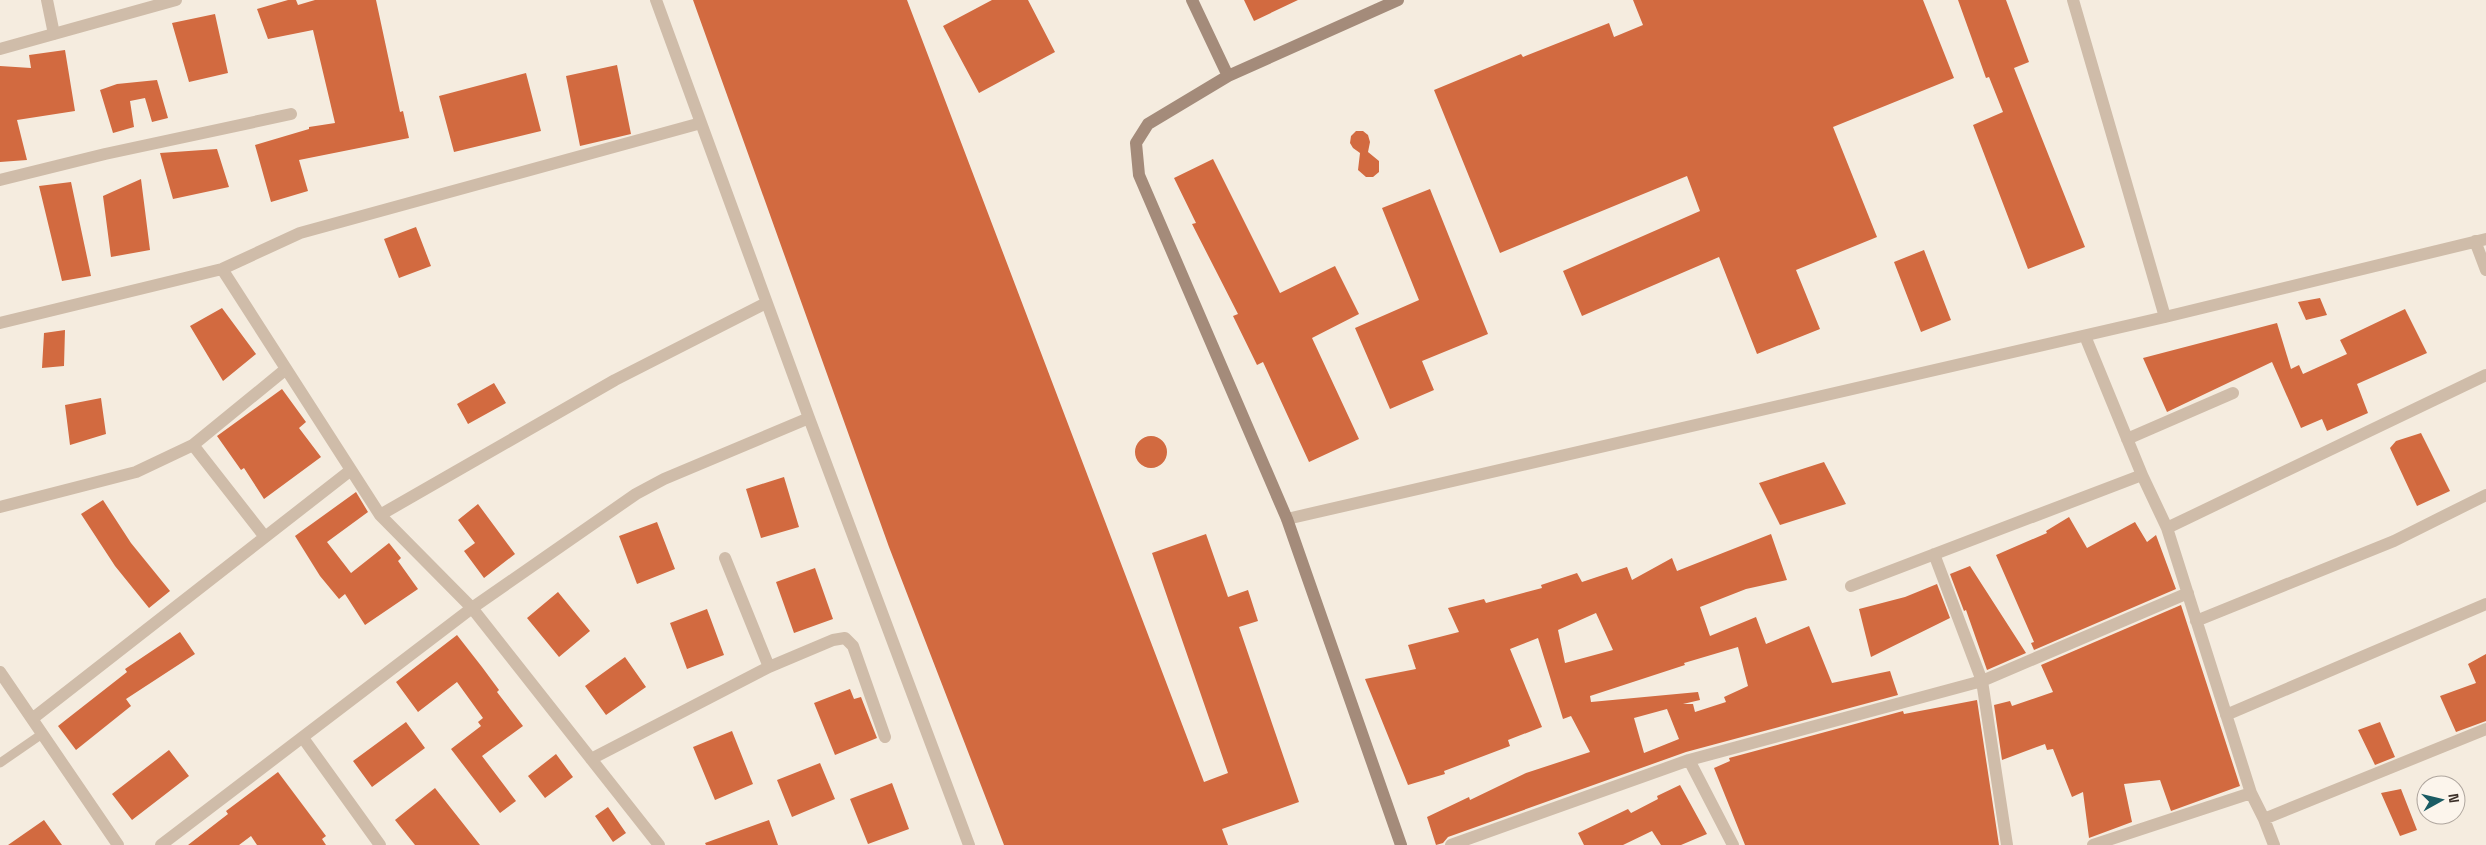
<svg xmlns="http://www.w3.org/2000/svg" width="2486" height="845" viewBox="0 0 2486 845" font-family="'Space Grotesk',sans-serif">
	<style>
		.building { fill: #d26a40; fill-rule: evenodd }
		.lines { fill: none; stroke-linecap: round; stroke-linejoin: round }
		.lane { stroke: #cfbca9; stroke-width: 9 }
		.street { stroke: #cfbca9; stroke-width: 12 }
		.secondary { stroke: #a48b7a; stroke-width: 12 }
	</style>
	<rect width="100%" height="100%" fill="#f5ecdf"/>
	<path class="building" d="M 288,0 L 296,0 L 298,5 L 315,0 L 376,0 L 400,112 L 403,111 L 409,138 L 299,160 L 308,191 L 271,202 L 255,145 L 309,129 L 309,127 L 335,123 L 313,30 L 268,39 L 257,9 Z
		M 693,0 L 907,0 L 1204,782 L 1228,773 L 1152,553 L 1206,534 L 1228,597 L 1248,590 L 1258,621 L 1239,627 L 1299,802 L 1222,829 L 1228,845 L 1004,845 L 889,547 Z
		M 992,0 L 1028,0 L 1055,52 L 979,93 L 943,26 Z
		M 1244,0 L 1298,0 L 1254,21 Z
		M 1633,0 L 1923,0 L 1954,78 L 1833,127 L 1877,237 L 1796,270 L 1820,329 L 1757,354 L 1719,257 L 1582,316 L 1563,271 L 1700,211 L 1687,176 L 1500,253 L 1434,90 L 1521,54 L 1523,57 L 1609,23 L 1614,37 L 1643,25 Z
		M 1958,0 L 2006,0 L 2029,62 L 2014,68 L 2085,247 L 2028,269 L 1973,125 L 2003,112 L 1989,77 L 1986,78 Z
		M 215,14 L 228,73 L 189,82 L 172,23 Z
		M 65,50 L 75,111 L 17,120 L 27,160 L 0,162 L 0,66 L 31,68 L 29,55 Z
		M 617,65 L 631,134 L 580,146 L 566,76 Z
		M 526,73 L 541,131 L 454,152 L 439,96 Z
		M 157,80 L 168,118 L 152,122 L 145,98 L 130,101 L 134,127 L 113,133 L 100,90 L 117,84 Z
		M 1356,131 L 1363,131 L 1368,135 L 1370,142 L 1368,152 L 1379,161 L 1379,172 L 1373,177 L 1366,177 L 1358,170 L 1360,153 L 1353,148 L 1350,143 L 1351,136 Z
		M 217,149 L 229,187 L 173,199 L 160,153 Z
		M 1213,159 L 1280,293 L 1335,266 L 1359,314 L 1312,338 L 1359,439 L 1309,462 L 1263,362 L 1257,365 L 1233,316 L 1238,314 L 1192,224 L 1196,223 L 1174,178 Z
		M 141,179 L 150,250 L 111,257 L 103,196 Z
		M 71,182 L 91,276 L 62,281 L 39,186 Z
		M 1430,189 L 1488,334 L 1422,361 L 1434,390 L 1390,409 L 1355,328 L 1419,300 L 1382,208 Z
		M 416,227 L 431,266 L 399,278 L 384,239 Z
		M 1924,250 L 1951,320 L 1921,332 L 1894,262 Z
		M 2320,298 L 2327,315 L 2306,320 L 2298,302 Z
		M 222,308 L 256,354 L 223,381 L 190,326 Z
		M 2405,309 L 2427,353 L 2357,384 L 2368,413 L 2327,431 L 2322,419 L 2301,428 L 2272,362 L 2167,412 L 2143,358 L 2277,323 L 2291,369 L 2299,365 L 2303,374 L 2347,354 L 2340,340 Z
		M 65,330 L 64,366 L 42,368 L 44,333 Z
		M 494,383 L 506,403 L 468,424 L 457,404 Z
		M 282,389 L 306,422 L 299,428 L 321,457 L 264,499 L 244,468 L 241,470 L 217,436 Z
		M 101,398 L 106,434 L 70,445 L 65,405 Z
		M 2421,433 L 2450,491 L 2417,506 L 2390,448 L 2396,441 Z
		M1135 452a16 16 0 1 1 32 0a16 16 0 1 1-32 0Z
		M 1824,462 L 1846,504 L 1780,525 L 1759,483 Z
		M 784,477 L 799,527 L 761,538 L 746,489 Z
		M 356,492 L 368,512 L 327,542 L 351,573 L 389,543 L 401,558 L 398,561 L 418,589 L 365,625 L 345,594 L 339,599 L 320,576 L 295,536 Z
		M 103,500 L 131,543 L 170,591 L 149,608 L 115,566 L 81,514 Z
		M 478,504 L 515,554 L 484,578 L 464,551 L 475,543 L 458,520 Z
		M 2069,517 L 2087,548 L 2135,522 L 2147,542 L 2156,535 L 2176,589 L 2034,650 L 2031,643 L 2034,642 L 1996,555 L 2047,533 L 2046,531 Z
		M 657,522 L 675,569 L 637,584 L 619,536 Z
		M 1771,534 L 1787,580 L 1746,589 L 1700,607 L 1710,636 L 1756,617 L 1766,644 L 1809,626 L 1832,683 L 1890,671 L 1898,695 L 1686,752 L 1448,837 L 1443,843 L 1436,845 L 1427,817 L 1469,797 L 1470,800 L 1526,773 L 1590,752 L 1571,716 L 1563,719 L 1538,638 L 1510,649 L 1542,727 L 1508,740 L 1510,746 L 1444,771 L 1445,774 L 1408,785 L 1365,679 L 1416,669 L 1408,645 L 1459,632 L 1448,608 L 1484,599 L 1486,603 L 1542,588 L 1541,585 L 1577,573 L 1582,582 L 1627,567 L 1632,580 L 1672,558 L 1677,571 ZM 1596,613 L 1613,650 L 1565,663 L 1558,630 ZM 1738,647 L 1748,686 L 1724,697 L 1726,702 L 1695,712 L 1693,704 L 1683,704 L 1700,700 L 1698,692 L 1591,702 L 1590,696 L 1685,665 L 1684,663 ZM 1667,709 L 1679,739 L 1644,753 L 1634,718 Z
		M 1970,566 L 2026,653 L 1987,670 L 1966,610 L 1964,611 L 1950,574 Z
		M 815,568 L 833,619 L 794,633 L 776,582 Z
		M 1937,584 L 1950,618 L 1871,657 L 1859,609 L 1905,597 Z
		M 558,592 L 590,631 L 559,657 L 527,618 Z
		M 2181,605 L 2240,786 L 2171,811 L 2160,780 L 2124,784 L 2132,822 L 2089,838 L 2083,792 L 2072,797 L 2053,749 L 2047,750 L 2045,744 L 2002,760 L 1994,705 L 2010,701 L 2012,706 L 2053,692 L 2041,665 Z
		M 707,609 L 724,655 L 687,669 L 670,623 Z
		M 180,632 L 195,654 L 126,699 L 131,706 L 76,750 L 58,726 L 127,672 L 125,669 Z
		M 457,635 L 482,667 L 499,690 L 497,692 L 523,726 L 482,756 L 516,801 L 500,813 L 451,749 L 481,726 L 478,722 L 483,718 L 457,682 L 418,712 L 396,682 Z
		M 2486,654 L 2486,721 L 2456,732 L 2440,696 L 2476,683 L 2468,664 Z
		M 625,657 L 646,687 L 606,715 L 585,686 Z
		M 850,689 L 854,699 L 861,697 L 877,738 L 835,755 L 814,703 Z
		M 1977,700 L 1999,845 L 1745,845 L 1714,768 L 1730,761 L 1729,758 L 1903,711 L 1904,714 Z
		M 406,722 L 425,748 L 372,787 L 353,761 Z
		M 2380,722 L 2395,757 L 2375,765 L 2358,730 Z
		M 732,731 L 753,784 L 715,800 L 693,747 Z
		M 169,750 L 189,776 L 132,820 L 112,794 Z
		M 556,754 L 573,777 L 545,798 L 528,776 Z
		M 820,763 L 835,799 L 792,817 L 777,780 Z
		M 278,772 L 326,836 L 322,839 L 326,845 L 257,845 L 251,836 L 239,845 L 188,845 L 228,814 L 226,811 Z
		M 892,783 L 909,829 L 868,844 L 850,799 Z
		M 1680,785 L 1707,834 L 1681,845 L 1661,845 L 1652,831 L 1623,845 L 1584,845 L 1578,833 L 1628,809 L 1631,813 L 1658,799 L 1657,796 Z
		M 435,788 L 480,845 L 415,845 L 395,820 Z
		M 2401,789 L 2417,830 L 2400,836 L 2381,793 Z
		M 608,807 L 626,833 L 613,842 L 595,816 Z
		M 44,820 L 62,845 L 8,845 Z
		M 769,820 L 778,845 L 706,845 L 705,843 Z"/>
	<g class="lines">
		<path class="lane" d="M 0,763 L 42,734"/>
		<path class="street" d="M 47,0 L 54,34
			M 656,0 L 809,418 L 969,845
			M 2073,0 L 2165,317
			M 0,49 L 176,0
			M 0,180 L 105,154 L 291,114
			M 2475,241 L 2486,270
			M 222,269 L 380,515 L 472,608 L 659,845
			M 0,323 L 222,269 L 300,233 L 701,123
			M 2085,336 L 2142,475 L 2167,528 L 2251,793 L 2264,819 L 2274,845
			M 2127,439 L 2233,393
			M 193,445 L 265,537
			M 0,507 L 136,472 L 193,445 L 286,369
			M 380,515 L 615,380 L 766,303
			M 1287,519 L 2165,317 L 2486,239
			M 2167,528 L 2486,375
			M 1934,554 L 1982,681 L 2007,845
			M 725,558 L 769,667
			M 1851,586 L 2142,475
			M 2196,621 L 2394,541 L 2486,495
			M 0,672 L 118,845
			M 2226,715 L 2486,604
			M 32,719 L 351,470
			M 303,738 L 380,845
			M 591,759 L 769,667 L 833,640 L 845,638 L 853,646 L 885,737
			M 1689,760 L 1733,845
			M 2264,819 L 2486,729
			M 161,845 L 472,608 L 636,494 L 664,479 L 809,418
			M 1451,845 L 1689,760 L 1982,681 L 2188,593
			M 2093,845 L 2251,793"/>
		<path class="secondary" d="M 1192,0 L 1228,76
			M 1398,0 L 1228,76 L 1148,124 L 1136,143 L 1139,175 L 1287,519 L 1401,845"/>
	</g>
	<g transform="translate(2441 800) rotate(82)"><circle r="24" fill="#fcf5ec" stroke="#afa69e"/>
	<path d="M0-4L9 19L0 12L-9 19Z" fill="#1a5b63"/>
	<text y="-8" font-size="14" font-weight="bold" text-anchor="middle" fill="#3c3029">N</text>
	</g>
</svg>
